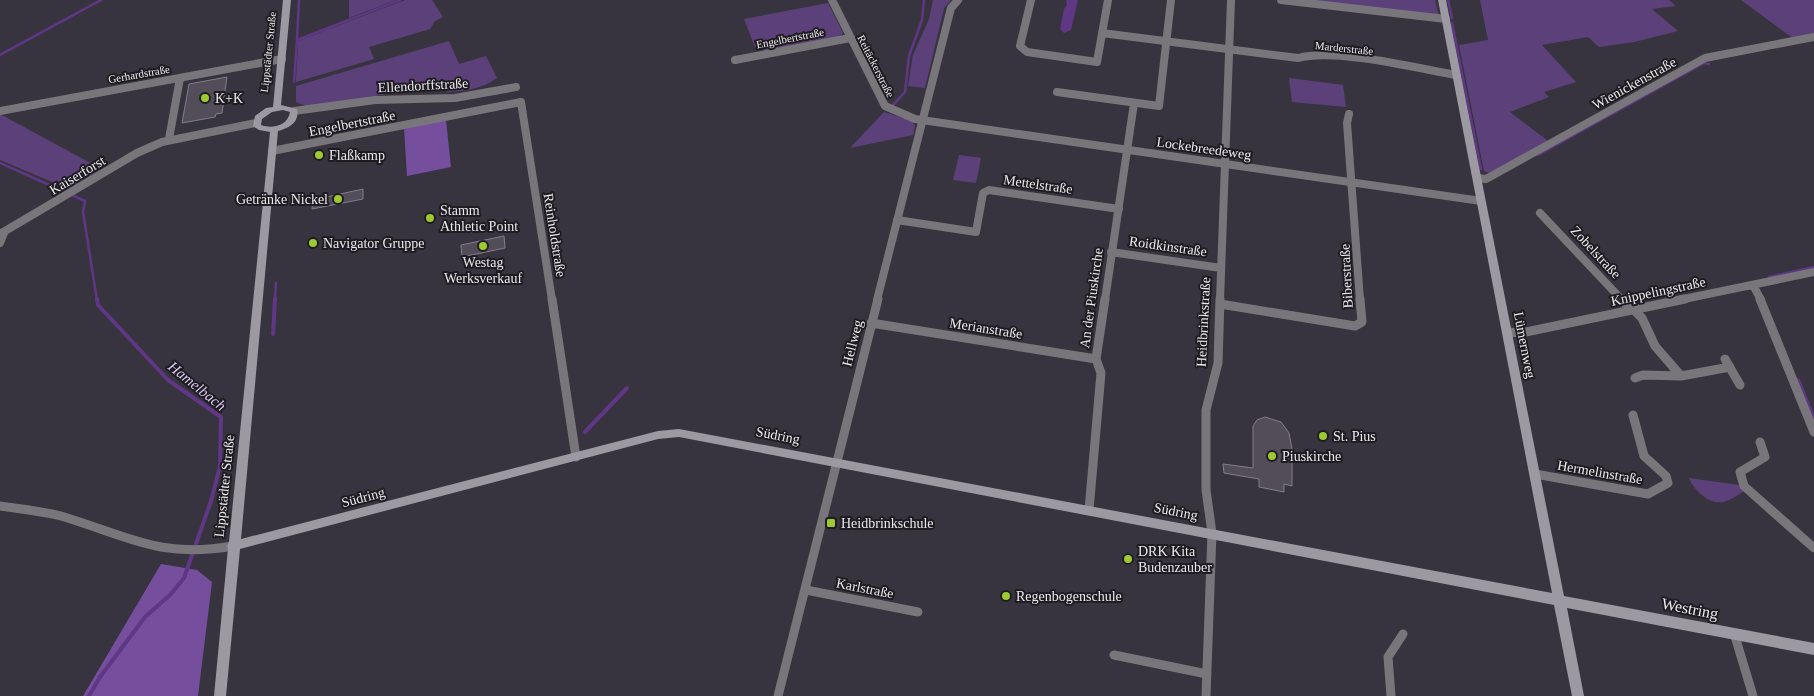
<svg xmlns="http://www.w3.org/2000/svg" width="1814" height="696" viewBox="0 0 1814 696" font-family="Georgia,serif">
	<style>
		.green { fill: #5c407a }
		.forest { fill: #764e9e }
		.water { fill: #5f3785 }
		.lines { fill: none; stroke-linecap: round; stroke-linejoin: round }
		.stream-far1 { stroke: #5f3785; stroke-width: 2.5 }
		.stream { stroke: #5f3785; stroke-width: 4 }
		.building { fill: #524d58; stroke: #837d8a }
		.street-far1 { stroke: #78767b; stroke-width: 8 }
		.street { stroke: #78767b; stroke-width: 9 }
		.secondary { fill: #9d99a2; fill-rule: evenodd }
		.poi-dot { fill: #9dca30; stroke: #1f1c21; stroke-width: 2 }
		.labels { text-anchor: middle; stroke-width: 4; stroke-linejoin: round; paint-order: stroke }
		.far-street-label { font-size: 11px; fill: #ebe8ef; stroke: #1f1c21 }
		.street-label { font-size: 14px; fill: #ebe8ef; stroke: #1f1c21 }
		.poi-label { font-size: 14px; fill: #ebe8ef; stroke: #1f1c21; text-anchor: start }
		.water-label { font-size: 15px; font-style: italic; fill: #d8c5f0; stroke: #1f1c21 }
		.near-street-label { font-size: 16px; fill: #ebe8ef; stroke: #1f1c21 }
	</style>
	<rect width="100%" height="100%" fill="#38343f"/>
	<path class="green" d="M 349,0 L 396,0 L 349,18 Z
		M 405,0 L 432,0 L 443,17 L 435,21 L 430,29 L 369,47 L 374,59 L 296,82 L 298,41 Z
		M 933,0 L 951,0 L 944,8 L 925,88 L 908,86 L 913,55 L 929,19 Z
		M 1297,0 L 1435,0 L 1439,17 Z
		M 1480,0 L 1669,0 L 1676,6 L 1652,9 L 1678,31 L 1634,42 L 1599,47 L 1588,37 L 1542,45 L 1576,82 L 1544,92 L 1549,97 L 1510,112 L 1548,141 L 1489,173 L 1484,171 L 1459,45 L 1488,40 Z
		M 1741,0 L 1814,0 L 1814,35 L 1794,39 Z
		M 828,3 L 843,33 L 839,38 L 769,52 L 762,49 L 756,50 L 744,19 Z
		M 449,41 L 459,64 L 486,56 L 497,78 C 482,89 465,91 447,92 L 444,86 L 434,89 L 412,89 L 311,108 L 296,102 L 296,86 Z
		M 1289,78 L 1343,85 L 1346,107 L 1292,102 Z
		M 884,112 L 912,121 L 915,126 L 913,135 L 850,148 Z
		M 0,114 L 96,166 L 100,171 L 69,189 L 0,160 Z
		M 959,155 L 981,158 L 976,183 L 953,180 Z
		M 1689,478 L 1739,485 L 1745,491 C 1739,494 1730,501 1723,502 C 1709,505 1693,489 1689,478 Z"/>
	<path class="forest" d="M 446,120 L 451,167 L 407,176 L 404,128 Z
		M 161,564 L 197,570 L 212,582 L 198,696 L 83,696 Z"/>
	<path class="water" d="M 1066,0 L 1078,0 L 1071,30 L 1064,33 L 1060,29 L 1064,9 L 1067,5 Z"/>
	<g class="lines">
		<path class="stream-far1" d="M 1448,0 L 1452,18
			M 1452,23 L 1481,169
			M 297,40 L 299,0
			M 0,55 L 101,0
			M 269,59 L 271,40
			M 294,82 L 297,40 L 400,0
			M 893,105 L 905,92 L 909,56 L 922,20 L 924,0
			M 1538,155 L 1704,63 L 1709,64
			M 0,163 L 85,201 L 83,212 L 97,300
			M 1769,277 L 1814,267
			M 275,300 L 276,283"/>
		<path class="stream" d="M 273,334 L 275,299
			M 1798,380 L 1814,419
			M 585,432 L 627,388
			M 89,696 L 100,677 L 145,617 L 170,595 L 184,578 L 211,501 L 220,466 L 221,417 L 168,380 L 98,305 L 97,299"/>
	</g>
	<path class="building" d="M 227,77 L 222,113 L 216,114 L 215,117 L 182,123 L 189,84 Z
		M 363,189 L 363,199 L 312,209 L 313,200 Z
		M 504,236 L 505,248 L 462,257 L 461,245 Z
		M 1265,417 L 1281,422 L 1289,433 L 1292,449 L 1292,486 L 1284,484 L 1284,492 L 1259,487 L 1259,479 L 1224,473 L 1223,464 L 1253,468 L 1253,426 L 1257,420 Z"/>
	<g class="lines">
		<path class="street-far1" d="M 832,0 L 885,106 L 915,119 L 1481,201
			M 1031,0 L 1020,46 L 1027,52 L 1097,62 L 1108,0
			M 1281,0 L 1446,19
			M 1102,33 L 1298,58 C 1335,48 1416,68 1456,75
			M 735,60 L 850,38
			M 1057,92 L 1159,106 L 1171,0
			M 0,111 L 282,59
			M 294,111 L 375,100 L 455,98 L 516,87
			M 1349,114 L 1347,123 L 1360,300
			M 169,139 L 180,78
			M 272,151 L 521,102 L 552,300
			M 1477,178 L 1486,179 L 1705,58 L 1814,37
			M 1540,213 L 1622,300
			M 897,220 L 976,232 L 983,193 L 989,190 L 1119,209
			M 0,234 L 137,153 L 162,142 L 256,123
			M 0,243 L 4,233
			M 1111,252 L 1221,268
			M 1753,285 L 1761,300
			M 877,300 L 951,8 L 958,0
			M 1105,300 L 1134,103
			M 1220,300 L 1231,0
			M 1679,300 L 1814,272"/>
		<path class="street" d="M 552,299 L 576,457
			M 1621,299 L 1631,310
			M 1760,299 L 1814,432
			M 1220,304 L 1355,326 L 1362,322 L 1360,299
			M 1634,310 L 1642,318 L 1655,346 L 1681,376
			M 871,323 L 1096,359
			M 1507,332 L 1521,333 L 1685,299
			M 1725,359 L 1740,385
			M 1635,378 L 1643,375 L 1681,376 L 1730,367
			M 1760,442 L 1765,457 L 1740,472 L 1744,486 L 1814,548
			M 1535,474 L 1648,494 L 1668,483 L 1666,476 L 1644,456 L 1633,415
			M 0,506 C 20,509 41,511 61,516 C 128,536 159,559 233,546
			M 1089,510 L 1101,373 L 1096,359 L 1105,299
			M 806,590 L 918,612
			M 1734,633 L 1753,696
			M 1114,655 L 1207,674
			M 778,696 L 878,299
			M 1206,696 L 1212,533 L 1206,490 L 1206,410 L 1218,363 L 1220,299
			M 1391,696 L 1388,657 L 1403,634"/>
		<path class="secondary" d="M 283,0 L 291,0 L 281,105 L 297,109 C 300,122 289,128 278,131 L 241,539 L 658,431 L 679,429 L 1552,593 L 1438,0 L 1446,0 L 1564,596 L 1814,643 L 1814,655 L 1567,608 L 1584,696 L 1572,696 L 1554,605 L 679,437 L 658,439 L 240,549 L 226,696 L 214,696 L 228,548 L 227,546 L 229,542 L 270,132 L 259,130 L 253,126 L 255,116 L 266,108 L 273,107 ZM 283,110 L 290,112 C 288,126 272,129 261,125 L 262,119 L 272,112 Z"/>
	</g>
	<g class="poi-dot">
		<circle cx="205" cy="98" r="5"/>
		<circle cx="319" cy="155" r="5"/>
		<circle cx="338" cy="199" r="5"/>
		<circle cx="430" cy="218" r="5"/>
		<circle cx="313" cy="243" r="5"/>
		<circle cx="483" cy="246" r="5"/>
		<circle cx="1323" cy="436" r="5"/>
		<circle cx="1272" cy="456" r="5"/>
		<rect x="826" y="518" width="10" height="10" rx="2.5"/>
		<circle cx="1128" cy="559" r="5"/>
		<circle cx="1006" cy="596" r="5"/>
	</g>
	<g class="labels">
		<g class="far-street-label">
			<text transform="translate(790 38) rotate(-11)" y="4">Engelbertstraße</text>
			<text transform="translate(1344 48) rotate(6)" y="4">Marderstraße</text>
			<text transform="translate(268 52) rotate(-84)" y="4">Lippstädter Straße</text>
			<text transform="translate(876 66) rotate(63)" y="4">Reitäckerstraße</text>
			<text transform="translate(139 74) rotate(-10)" y="4">Gerhardstraße</text>
		</g>
		<g class="street-label">
			<text transform="translate(1634 83) rotate(-29)" y="5">Wienickenstraße</text>
			<text transform="translate(423 85) rotate(-3)" y="5">Ellendorffstraße</text>
			<text transform="translate(352 123) rotate(-11)" y="5">Engelbertstraße</text>
			<text transform="translate(1204 148) rotate(8)" y="5">Lockebreedeweg</text>
			<text transform="translate(77 175) rotate(-31)" y="5">Kaiserforst</text>
			<text transform="translate(1038 184) rotate(8)" y="5">Mettelstraße</text>
			<text transform="translate(555 235) rotate(81)" y="5">Reinholdstraße</text>
			<text transform="translate(1168 246) rotate(8)" y="5">Roidkinstraße</text>
			<text transform="translate(1596 252) rotate(47)" y="5">Zobelstraße</text>
			<text transform="translate(1346 276) rotate(-93)" y="5">Biberstraße</text>
			<text transform="translate(1658 291) rotate(-12)" y="5">Knippelingstraße</text>
			<text transform="translate(1091 298) rotate(-82)" y="5">An der Piuskirche</text>
			<text transform="translate(1203 322) rotate(-87)" y="5">Heidbrinkstraße</text>
			<text transform="translate(986 328) rotate(9)" y="5">Merianstraße</text>
			<text transform="translate(852 343) rotate(-76)" y="5">Hellweg</text>
			<text transform="translate(1525 345) rotate(79)" y="5">Lümernweg</text>
			<text transform="translate(778 435) rotate(11)" y="5">Südring</text>
			<text transform="translate(1600 472) rotate(10)" y="5">Hermelinstraße</text>
			<text transform="translate(224 486) rotate(-84)" y="5">Lippstädter Straße</text>
			<text transform="translate(363 497) rotate(-15)" y="5">Südring</text>
			<text transform="translate(1176 511) rotate(11)" y="5">Südring</text>
			<text transform="translate(865 588) rotate(11)" y="5">Karlstraße</text>
		</g>
		<g class="poi-label">
			<text x="215" y="103">K+K</text>
			<text x="329" y="160">Flaßkamp</text>
			<text x="328" y="204" text-anchor="end">Getränke Nickel</text>
			<text x="440" y="215">Stamm<tspan x="440" dy="16">Athletic Point</tspan></text>
			<text x="323" y="248">Navigator Gruppe</text>
			<text x="483" y="267" text-anchor="middle">Westag<tspan x="483" dy="16">Werksverkauf</tspan></text>
			<text x="1333" y="441">St. Pius</text>
			<text x="1282" y="461">Piuskirche</text>
			<text x="841" y="528">Heidbrinkschule</text>
			<text x="1138" y="556">DRK Kita<tspan x="1138" dy="16">Budenzauber</tspan></text>
			<text x="1016" y="601">Regenbogenschule</text>
		</g>
		<g class="water-label">
			<text transform="translate(197 386) rotate(39)" y="5">Hamelbach</text>
		</g>
		<g class="near-street-label">
			<text transform="translate(1690 608) rotate(11)" y="6">Westring</text>
		</g>
	</g>
</svg>
